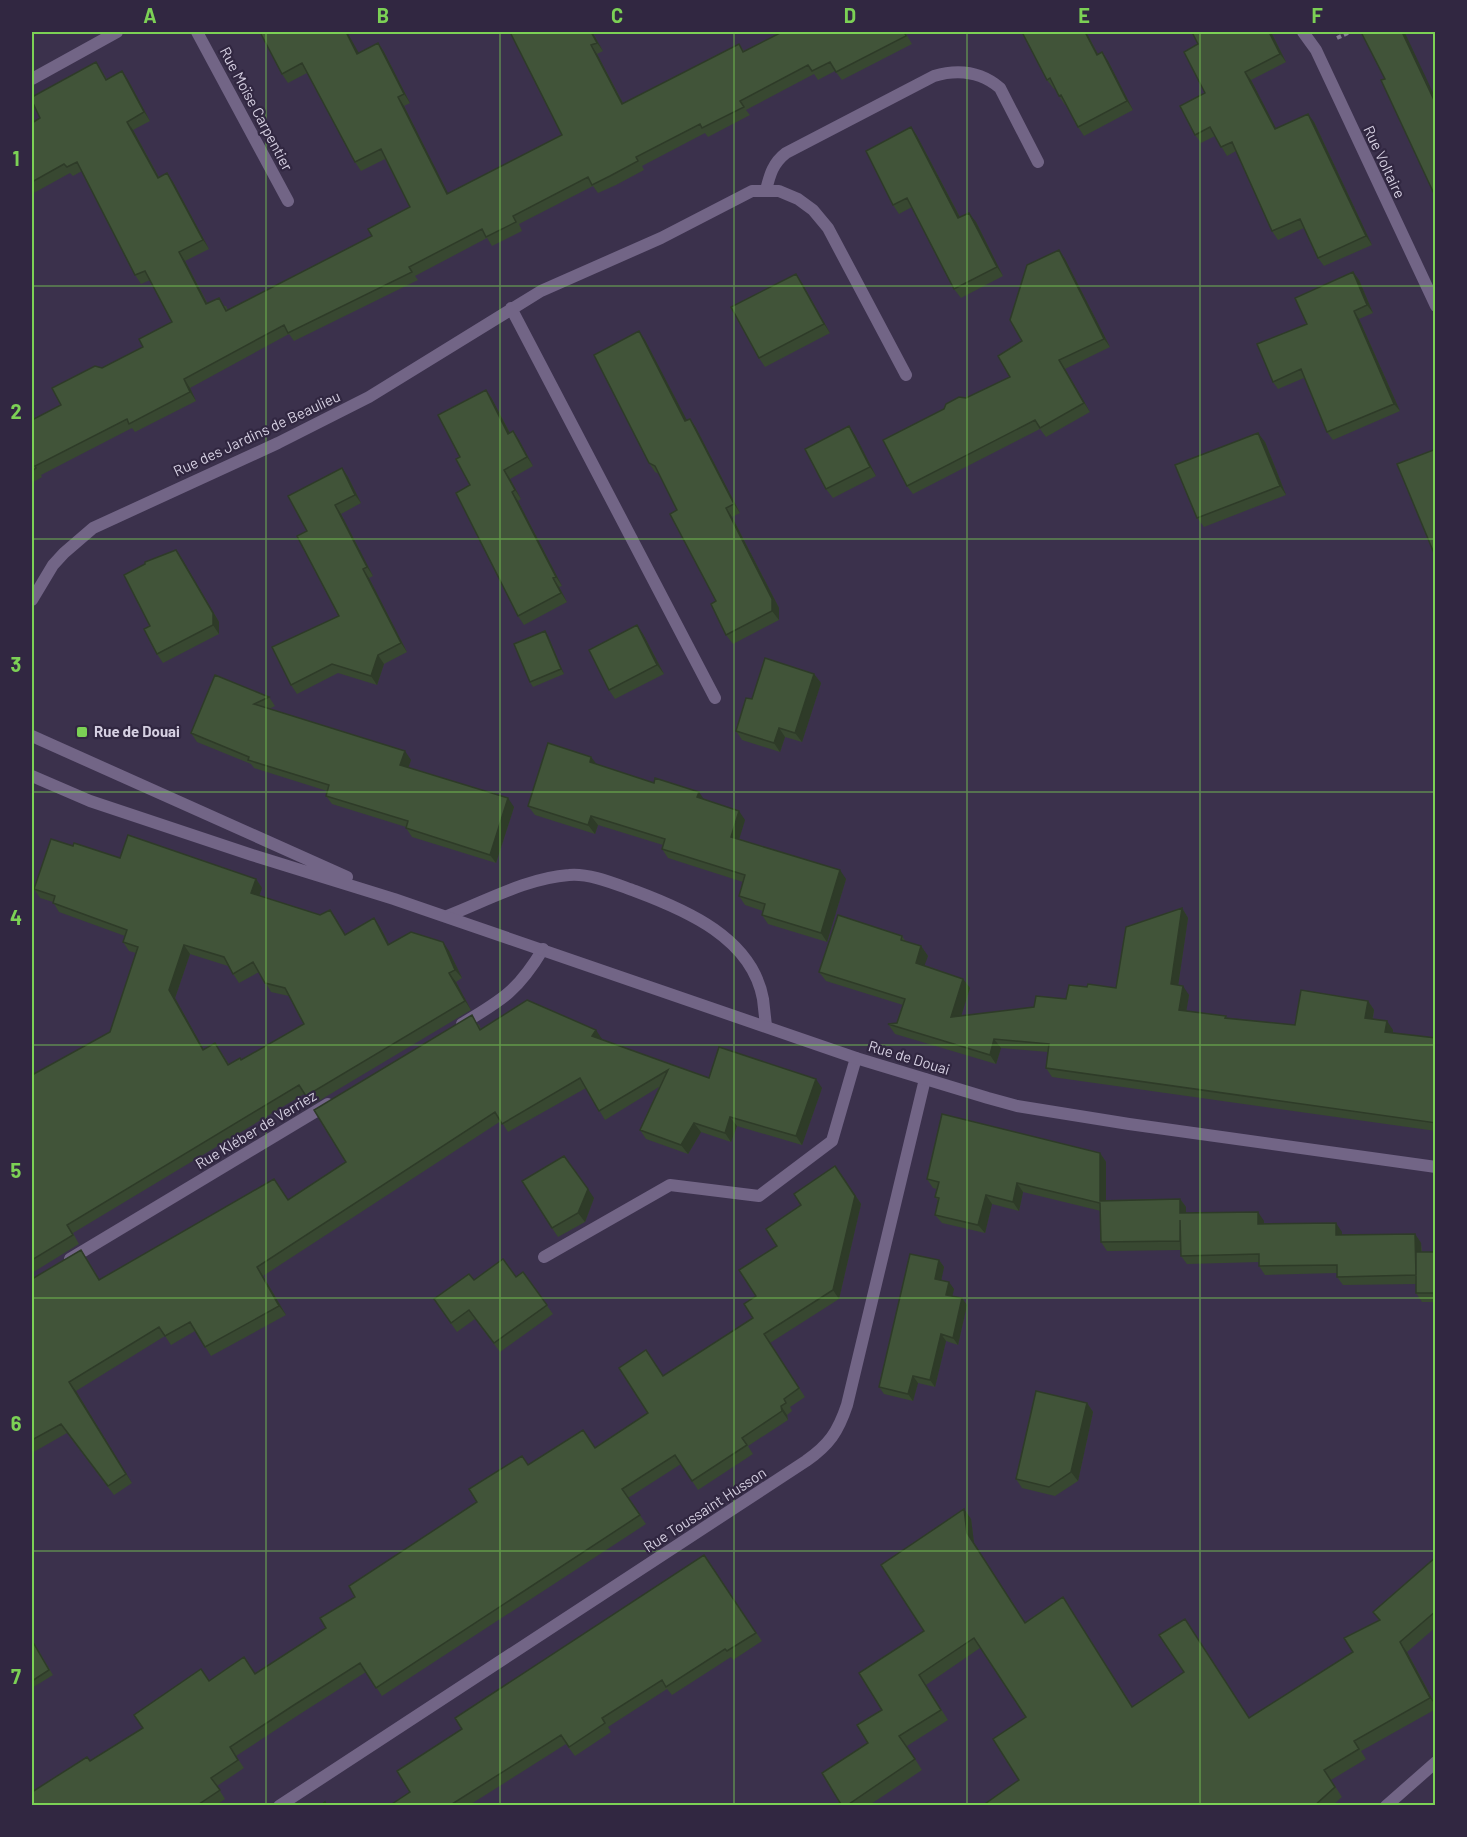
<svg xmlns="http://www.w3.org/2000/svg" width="1467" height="1837" viewBox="0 0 1467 1837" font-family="Barlow,sans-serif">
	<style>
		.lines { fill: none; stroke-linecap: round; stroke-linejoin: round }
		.path { stroke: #847c93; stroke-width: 4; stroke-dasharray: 4.5 3; stroke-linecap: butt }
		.service { stroke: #726586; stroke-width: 12 }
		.minor { stroke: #726586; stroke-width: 12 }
		.tertiary { stroke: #726586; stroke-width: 12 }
		.wall { fill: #384831; fill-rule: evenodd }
		.shaded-wall { fill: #2e3b28 }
		.building { fill: #415439; stroke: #2e3b28; stroke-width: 1.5; fill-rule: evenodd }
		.grid { fill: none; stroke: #7cd155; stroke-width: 1.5; stroke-opacity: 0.55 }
		.poi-dot { fill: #7cd155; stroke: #312741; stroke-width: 2 }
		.labels { text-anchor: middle; stroke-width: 4.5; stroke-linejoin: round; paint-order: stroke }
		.street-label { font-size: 15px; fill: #d6d0e2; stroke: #312741 }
		.poi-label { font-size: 15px; font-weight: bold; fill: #d6d0e2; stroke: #312741; text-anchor: start }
		.neatline { fill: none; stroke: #7cd155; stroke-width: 2 }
		.grid-label { font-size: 20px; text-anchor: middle; font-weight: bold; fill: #7cd155 }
	</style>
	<rect width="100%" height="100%" fill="#3b314c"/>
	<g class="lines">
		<path class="path" d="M 1337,38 L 1350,32"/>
		<path class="service" d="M 447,916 C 486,901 527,878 569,875 C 590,873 615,884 635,891 C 686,910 752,938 763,999 C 764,1008 765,1017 766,1026
			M 544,1257 L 670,1185 L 759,1196 L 832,1141 L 856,1058"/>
		<path class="minor" d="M 197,32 L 288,201
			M 1303,32 L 1316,50 L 1436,306
			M 32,79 L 117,32
			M 766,190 C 770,174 773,163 786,153 L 934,76 C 958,69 980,71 1000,88 L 1038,162
			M 511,308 L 715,698
			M 32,600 L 53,565 L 64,553 L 93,528 L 278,443 L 369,397 L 541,291 L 661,238 L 752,191 L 779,191 L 798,199 L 813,210 L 828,228 L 906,375
			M 462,1024 C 502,1000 518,991 543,949
			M 70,1259 L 328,1104
			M 279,1806 L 806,1461 C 829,1445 838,1432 847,1405 L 925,1079"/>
		<path class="tertiary" d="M 32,736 L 347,877
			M 32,776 L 90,801 L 252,855 L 394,899 L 856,1058 L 988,1098 L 1017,1106 L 1129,1124 L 1436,1167
			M 1386,1806 L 1436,1762"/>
	</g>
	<path class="wall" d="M 260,32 L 359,53 L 378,43 L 384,52 L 410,103 L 404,106 L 448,194 L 562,135 L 592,32 L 603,51 L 597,54 L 623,103 L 739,44 L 744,51 L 782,32 L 905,32 L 912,44 L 842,80 L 835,71 L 818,80 L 814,74 L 746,110 L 750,115 L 708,137 L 705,133 L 642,166 L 644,170 L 616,185 L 598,193 L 593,186 L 519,224 L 522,231 L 492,246 L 487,238 L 415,276 L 418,280 L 294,341 L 289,334 L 190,388 L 196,401 L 135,432 L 132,428 L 41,475 L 42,477 L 32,483 L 32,420 L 61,405 L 102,368 L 143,347 L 172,322 L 150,280 L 141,284 L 135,275 L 82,171 L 73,176 L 70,173 L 32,194 L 32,123 L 40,118 L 96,62 L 107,79 L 128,80 L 150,121 L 133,130 L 159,177 L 173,182 L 209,249 L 185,261 L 208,304 L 226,306 L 228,310 L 372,236 L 410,207 L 385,159 L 361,171 L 355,162 L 307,73 L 288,83 L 282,74 Z
		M 1086,32 L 1098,54 L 1108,61 L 1133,110 L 1084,136 L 1078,127 L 1066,105 L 1065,105 L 1059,96 L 1055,88 L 1054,89 L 1047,80 Z
		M 1192,32 L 1271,32 L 1286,62 L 1251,80 L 1276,129 L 1314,122 L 1372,245 L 1324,266 L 1318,258 L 1304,228 L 1278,240 L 1272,231 L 1236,151 L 1227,156 L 1215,136 L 1201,143 L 1195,135 L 1205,93 L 1198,44 Z
		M 911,127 L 917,136 L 960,217 L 976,222 L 1003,276 L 961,298 L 954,289 L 912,207 L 899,214 L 893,205 Z
		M 1059,250 L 1065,259 L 1110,347 L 1065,369 L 1090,412 L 1046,437 L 1040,429 L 913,494 L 907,486 L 944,409 L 1010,377 L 1022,341 Z
		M 1353,272 L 1359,280 L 1373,313 L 1359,319 L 1400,411 L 1333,440 L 1327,432 L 1304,378 L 1278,389 L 1273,382 L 1307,324 Z
		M 802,283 L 830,333 L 765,367 L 759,358 Z
		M 639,331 L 645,340 L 687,421 L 690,419 L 696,428 L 740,513 L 732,517 L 779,608 L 779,620 L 733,644 L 726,635 L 716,601 L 677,510 L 659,474 L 655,472 L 649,463 Z
		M 486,390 L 492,399 L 510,433 L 519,440 L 533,466 L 510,479 L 521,499 L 518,501 L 562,586 L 559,587 L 567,602 L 524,625 L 518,616 L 460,457 Z
		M 855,435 L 876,476 L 833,498 L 826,489 Z
		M 1265,442 L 1286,495 L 1204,527 L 1197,518 Z
		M 342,468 L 348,477 L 361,503 L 341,514 L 373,576 L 369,578 L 407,652 L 384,664 L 377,685 L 338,673 L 297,694 L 291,685 L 339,616 L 307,531 Z
		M 182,559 L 219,622 L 219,634 L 163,663 L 157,654 L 150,626 Z
		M 643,634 L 664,674 L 615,699 L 609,690 Z
		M 548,636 L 564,674 L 533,687 L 530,682 Z
		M 814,674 L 821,683 L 802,742 L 785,737 L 780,752 L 742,740 L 736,731 L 752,699 Z
		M 269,697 L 275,706 L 269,709 L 411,760 L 408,768 L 514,807 L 496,863 L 412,837 L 406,828 L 406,827 L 332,804 L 326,796 L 327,791 L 254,768 L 251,764 L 197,742 L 191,733 Z
		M 591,757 L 596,764 L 704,800 L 745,820 L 739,839 L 846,879 L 827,942 L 768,924 L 762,915 L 763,911 L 745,905 L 739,896 L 743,882 L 668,858 L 662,849 L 663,845 L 598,825 L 595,834 L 535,815 L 528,806 Z
		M 73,846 L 120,858 L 256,879 L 262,888 L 259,896 L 320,915 L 330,910 L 345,934 L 380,927 L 389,944 L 449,951 L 462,978 L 456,982 L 471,1010 L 312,1105 L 304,1094 L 73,1233 L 79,1244 L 32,1273 L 32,1075 L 110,1032 L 136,953 L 129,951 L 123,942 L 125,936 L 59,912 L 53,902 L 40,898 L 34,889 ZM 190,954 L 228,966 L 239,983 L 259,972 L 271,992 L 289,996 L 304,1024 L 241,1060 L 229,1064 L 215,1043 L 204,1050 L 175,998 Z
		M 1182,908 L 1188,918 L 1178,986 L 1189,995 L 1186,1011 L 1226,1016 L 1227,1019 L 1295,1025 L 1368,1001 L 1374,1010 L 1373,1019 L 1393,1030 L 1393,1033 L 1436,1038 L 1436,1131 L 1052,1077 L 1046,1068 L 1048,1052 L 1001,1048 L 996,1064 L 895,1034 L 888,1024 L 897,1023 L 903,1005 L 826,981 L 819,972 L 902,936 L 906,942 L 921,946 L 928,956 L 924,965 L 963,979 L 970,988 L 961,1016 L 1034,1007 L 1066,999 L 1087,987 L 1116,988 Z
		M 479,1024 L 481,1029 L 602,1039 L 602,1040 L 709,1078 L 822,1088 L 802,1145 L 737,1126 L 731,1142 L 701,1132 L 688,1154 L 646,1139 L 640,1130 L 659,1087 L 605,1120 L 586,1088 L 508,1132 L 501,1121 L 263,1276 L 286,1315 L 211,1356 L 195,1331 L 171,1345 L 165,1336 L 76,1391 L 132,1483 L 114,1495 L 67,1433 L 32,1453 L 32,1279 L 81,1250 L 100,1280 L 274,1179 L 288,1200 L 346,1162 Z
		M 1100,1153 L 1106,1162 L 1106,1200 L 1180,1199 L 1186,1207 L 1186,1213 L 1264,1221 L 1264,1224 L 1342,1232 L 1342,1235 L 1415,1234 L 1421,1243 L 1422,1252 L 1436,1252 L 1436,1302 L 1422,1302 L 1416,1293 L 1416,1284 L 1343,1285 L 1337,1277 L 1337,1273 L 1265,1275 L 1259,1266 L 1259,1262 L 1187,1264 L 1181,1256 L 1181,1250 L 1107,1251 L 1101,1242 L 1101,1211 L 1023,1192 L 1019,1211 L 992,1204 L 985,1233 L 942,1223 L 935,1215 L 939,1202 L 935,1197 L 937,1189 L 933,1188 L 927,1179 Z
		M 841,1174 L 861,1204 L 839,1299 L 770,1343 L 805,1397 L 790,1407 L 792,1411 L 787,1415 L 788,1420 L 748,1446 L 753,1454 L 698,1490 L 681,1464 L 628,1498 L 646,1524 L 382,1696 L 366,1672 L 300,1714 L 236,1756 L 244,1768 L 217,1786 L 225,1799 L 215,1806 L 32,1806 L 90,1761 L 143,1728 L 209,1681 L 255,1673 L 326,1628 L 355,1597 L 477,1502 L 528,1465 L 595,1448 L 648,1413 L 663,1376 L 753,1318 L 756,1296 L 777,1246 L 801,1205 Z
		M 594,1198 L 585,1222 L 558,1237 L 552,1228 Z
		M 939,1260 L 944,1267 L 941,1280 L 954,1289 L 952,1296 L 962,1298 L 967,1305 L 958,1345 L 946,1341 L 935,1387 L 918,1383 L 913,1401 L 884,1394 L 879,1387 Z
		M 523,1272 L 553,1314 L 500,1352 L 475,1319 L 457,1332 L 434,1299 L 474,1280 L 516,1277 Z
		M 1087,1403 L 1093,1412 L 1078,1481 L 1055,1496 L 1022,1488 L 1016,1479 Z
		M 964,1509 L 971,1519 L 974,1543 L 1025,1622 L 1063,1597 L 1133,1707 L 1184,1672 L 1185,1619 L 1249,1718 L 1353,1652 L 1379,1620 L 1373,1612 L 1436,1557 L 1436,1627 L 1407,1652 L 1436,1705 L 1436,1709 L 1361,1751 L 1366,1759 L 1331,1780 L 1342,1797 L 1332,1806 L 982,1806 L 1019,1780 L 1026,1717 L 980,1648 L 926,1685 L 948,1720 L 907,1746 L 922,1770 L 868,1806 L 842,1806 L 882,1710 L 924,1631 Z
		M 704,1555 L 762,1641 L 733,1660 L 731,1657 L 672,1695 L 667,1689 L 608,1727 L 611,1732 L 575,1756 L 566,1744 L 468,1806 L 389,1806 L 410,1792 L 462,1729 Z
		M 32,1645 L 37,1648 L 53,1675 L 32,1688 Z"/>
	<path class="shaded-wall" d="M 346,32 L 347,32 L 364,62 L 357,54 Z
		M 591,32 L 592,32 L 603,51 L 597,43 Z
		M 1085,32 L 1086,32 L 1103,64 L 1097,55 Z
		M 1269,32 L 1271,32 L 1286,62 L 1280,54 Z
		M 1402,32 L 1403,32 L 1405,33 L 1436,99 L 1436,102 Z
		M 378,43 L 384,52 L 410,103 L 404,94 Z
		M 591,45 L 597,54 L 628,113 L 622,104 Z
		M 1102,52 L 1108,61 L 1133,110 L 1127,101 Z
		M 122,71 L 128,80 L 150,121 L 144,112 Z
		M 1245,72 L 1251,80 L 1281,138 L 1275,129 Z
		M 398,97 L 404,106 L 453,203 L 447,194 Z
		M 1308,114 L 1314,122 L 1372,245 L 1366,236 Z
		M 127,122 L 133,130 L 164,187 L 158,178 Z
		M 911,127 L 917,136 L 965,227 L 958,218 Z
		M 167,173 L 173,182 L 209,249 L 203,240 Z
		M 969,213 L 976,222 L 1003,276 L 997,267 Z
		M 1059,250 L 1065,259 L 1110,347 L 1104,339 Z
		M 179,252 L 185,261 L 212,313 L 206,304 Z
		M 1353,272 L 1359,280 L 1373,313 L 1367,305 Z
		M 796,274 L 802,283 L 830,333 L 824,324 Z
		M 1354,311 L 1359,319 L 1400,411 L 1394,404 Z
		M 639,331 L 645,340 L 692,430 L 685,421 Z
		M 1059,360 L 1065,369 L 1090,412 L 1084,403 Z
		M 184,379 L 190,388 L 196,401 L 190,392 Z
		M 486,390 L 492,399 L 515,443 L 508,434 Z
		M 690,419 L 696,428 L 740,513 L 734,504 Z
		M 849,426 L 855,435 L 876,476 L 870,467 Z
		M 513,431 L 519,440 L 533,466 L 527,457 Z
		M 1258,433 L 1265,442 L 1286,495 L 1280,486 Z
		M 342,468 L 348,477 L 361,503 L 355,495 Z
		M 504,470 L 510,479 L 521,499 L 515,490 Z
		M 512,492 L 518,501 L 562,586 L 556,577 Z
		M 335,505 L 341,514 L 373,576 L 367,567 Z
		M 726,508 L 732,517 L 779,608 L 779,620 L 772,611 Z
		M 176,550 L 182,559 L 219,622 L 219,634 L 213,625 Z
		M 363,569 L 369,578 L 407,652 L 401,643 Z
		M 553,578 L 559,587 L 567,602 L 561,593 Z
		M 637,625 L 643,634 L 664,674 L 657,665 Z
		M 545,631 L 548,636 L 564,674 L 561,669 Z
		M 378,655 L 384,664 L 377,685 L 371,676 Z
		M 814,674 L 821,683 L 802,742 L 795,733 Z
		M 779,728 L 785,737 L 780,752 L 774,743 Z
		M 405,751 L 411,760 L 406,774 L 400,765 Z
		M 591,757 L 598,766 L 590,762 Z
		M 699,792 L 705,801 L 697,797 Z
		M 508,798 L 514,807 L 496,863 L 490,855 Z
		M 739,811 L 745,820 L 737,846 L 731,837 Z
		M 591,816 L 598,825 L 595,834 L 588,825 Z
		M 840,870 L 846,879 L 827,942 L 821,933 Z
		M 256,879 L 262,888 L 257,902 L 251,893 Z
		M 1182,908 L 1188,918 L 1177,993 L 1171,984 Z
		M 330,910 L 336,919 L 351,944 L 345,935 Z
		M 374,918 L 380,927 L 394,954 L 388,945 Z
		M 443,942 L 449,951 L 462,978 L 455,970 Z
		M 184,945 L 190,954 L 175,998 L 209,1059 L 203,1050 L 169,990 Z
		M 921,946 L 928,956 L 922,972 L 916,963 Z
		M 449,973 L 456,982 L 471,1010 L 465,1001 Z
		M 963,979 L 970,988 L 958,1026 L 951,1017 Z
		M 1183,986 L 1189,995 L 1185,1019 L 1179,1010 Z
		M 1368,1001 L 1374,1010 L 1371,1027 L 1365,1018 Z
		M 1387,1021 L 1393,1030 L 1392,1041 L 1385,1032 Z
		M 596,1030 L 602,1039 L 598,1045 L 592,1036 Z
		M 994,1039 L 1001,1048 L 996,1064 L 990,1055 Z
		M 816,1079 L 822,1088 L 802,1145 L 796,1136 Z
		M 730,1117 L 737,1126 L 731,1142 L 725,1133 Z
		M 694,1123 L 701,1132 L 688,1154 L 681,1145 Z
		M 1100,1153 L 1106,1162 L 1106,1209 L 1100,1201 Z
		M 841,1174 L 861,1204 L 839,1299 L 833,1290 Z
		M 1017,1183 L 1023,1192 L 1019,1211 L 1013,1202 Z
		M 588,1189 L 594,1198 L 585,1222 L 578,1213 Z
		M 986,1195 L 992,1204 L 985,1233 L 978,1225 Z
		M 1180,1199 L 1186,1207 L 1186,1222 L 1180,1213 Z
		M 1258,1212 L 1264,1221 L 1264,1233 L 1258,1224 Z
		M 1336,1223 L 1342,1232 L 1342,1244 L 1336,1235 Z
		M 1415,1234 L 1421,1243 L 1422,1284 L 1416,1275 Z
		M 939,1260 L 944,1267 L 940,1286 L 935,1279 Z
		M 257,1267 L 263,1276 L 286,1315 L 279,1306 Z
		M 949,1282 L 954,1289 L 951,1302 L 946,1295 Z
		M 962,1298 L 967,1305 L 958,1345 L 953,1338 Z
		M 941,1334 L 946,1341 L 935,1387 L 930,1380 Z
		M 913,1376 L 918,1383 L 913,1401 L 908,1394 Z
		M 69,1382 L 76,1391 L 132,1483 L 126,1474 Z
		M 1087,1403 L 1093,1412 L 1078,1481 L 1071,1472 Z
		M 781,1406 L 787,1415 L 788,1420 L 782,1411 Z
		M 964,1509 L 971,1519 L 974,1543 L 1032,1633 L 967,1533 Z
		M 1400,1642 L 1407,1652 L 1436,1706 L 1430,1698 Z"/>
	<path class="building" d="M 260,32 L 346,32 L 357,54 L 378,43 L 404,94 L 398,97 L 447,194 L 562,135 L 510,32 L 591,32 L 597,43 L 591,45 L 622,104 L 739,44 L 743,52 L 782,32 L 904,32 L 906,36 L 836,72 L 830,62 L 812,71 L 808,65 L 740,101 L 744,107 L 702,128 L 700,124 L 636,157 L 638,161 L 610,176 L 592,185 L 588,177 L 513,216 L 516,222 L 486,237 L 482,229 L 409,267 L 412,272 L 288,333 L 284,325 L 184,379 L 190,392 L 129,424 L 127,419 L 35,466 L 36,468 L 32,471 L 32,420 L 61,405 L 52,388 L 95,366 L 102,368 L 143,347 L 139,339 L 172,322 L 145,271 L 135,275 L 77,162 L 67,167 L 64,164 L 32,182 L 32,123 L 40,118 L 32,101 L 32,97 L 96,62 L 106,80 L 122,71 L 144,112 L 127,122 L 158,178 L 167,173 L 203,240 L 179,252 L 206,304 L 219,298 L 226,311 L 372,236 L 368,229 L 410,207 L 381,149 L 355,162 L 302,63 L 282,74 Z
		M 1022,32 L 1085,32 L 1097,55 L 1102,52 L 1127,101 L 1078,127 L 1061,95 L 1059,96 L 1050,78 L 1047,80 Z
		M 1192,32 L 1269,32 L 1280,54 L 1245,72 L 1275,129 L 1308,114 L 1366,236 L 1318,258 L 1300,219 L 1272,231 L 1232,142 L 1221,147 L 1210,127 L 1195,135 L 1180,106 L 1205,93 L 1184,52 L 1198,44 Z
		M 1361,32 L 1402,32 L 1434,100 L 1436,100 L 1436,198 L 1381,80 L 1385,79 Z
		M 911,127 L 958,218 L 969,213 L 997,267 L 954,289 L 907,198 L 893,205 L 866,151 Z
		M 1059,250 L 1104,339 L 1059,360 L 1084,403 L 1040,428 L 1035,420 L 907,486 L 883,440 L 944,409 L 946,404 L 959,397 L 966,398 L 1010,377 L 998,356 L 1022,341 L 1010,320 L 1027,265 Z
		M 1353,272 L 1367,305 L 1354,311 L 1394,404 L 1327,432 L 1301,369 L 1273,382 L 1257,344 L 1307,324 L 1295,298 Z
		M 796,274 L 824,324 L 759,358 L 731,307 Z
		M 639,331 L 685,421 L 690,419 L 734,504 L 726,508 L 772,599 L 772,611 L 726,635 L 711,604 L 716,601 L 670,514 L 677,510 L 655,466 L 649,463 L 594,355 Z
		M 486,390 L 508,434 L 513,431 L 527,457 L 504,470 L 515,490 L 512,492 L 556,577 L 553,578 L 561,593 L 518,616 L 456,493 L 470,485 L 456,459 L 460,457 L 438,415 Z
		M 849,426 L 870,467 L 826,489 L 805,449 Z
		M 1258,433 L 1280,486 L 1197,518 L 1175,465 Z
		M 1436,449 L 1436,558 L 1397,464 Z
		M 342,468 L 355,495 L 335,505 L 367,567 L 363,569 L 401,643 L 378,655 L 371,676 L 332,664 L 291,685 L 272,647 L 339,616 L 297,536 L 307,531 L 288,496 Z
		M 176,550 L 213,613 L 213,625 L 157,654 L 144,629 L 150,626 L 124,575 L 145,564 L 145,562 Z
		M 637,625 L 657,665 L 609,690 L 589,650 Z
		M 545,631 L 561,669 L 530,682 L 514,644 Z
		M 765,658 L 814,674 L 795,733 L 779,728 L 774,743 L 736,731 L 746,698 L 752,699 Z
		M 215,675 L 269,697 L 254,704 L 405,751 L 400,765 L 508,798 L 490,855 L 406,828 L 408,821 L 326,796 L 329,785 L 248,760 L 249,757 L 191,733 Z
		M 548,743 L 591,757 L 590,762 L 654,783 L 655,778 L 699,792 L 697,797 L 739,811 L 731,837 L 840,870 L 821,933 L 762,915 L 765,904 L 739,896 L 745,875 L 662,849 L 665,839 L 591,816 L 588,825 L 528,806 Z
		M 128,835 L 256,879 L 251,893 L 320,915 L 330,910 L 345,935 L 374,918 L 388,945 L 411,932 L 443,942 L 455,970 L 449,973 L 465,1001 L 306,1096 L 299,1085 L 67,1225 L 73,1235 L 32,1260 L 32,1075 L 110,1032 L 138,947 L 123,942 L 127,930 L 53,903 L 55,896 L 34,889 L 51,839 L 73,846 L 74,843 L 120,858 ZM 184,945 L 224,957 L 233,974 L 253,962 L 265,983 L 285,988 L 304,1024 L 241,1060 L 240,1058 L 228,1065 L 215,1043 L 203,1050 L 169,990 Z
		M 1182,908 L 1171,984 L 1183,986 L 1179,1010 L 1226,1016 L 1225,1018 L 1295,1025 L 1301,990 L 1368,1001 L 1365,1018 L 1387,1021 L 1385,1032 L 1436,1038 L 1436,1123 L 1046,1068 L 1049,1044 L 994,1039 L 990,1055 L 888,1024 L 897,1023 L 905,999 L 819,972 L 838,915 L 902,936 L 901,940 L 921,946 L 916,963 L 963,979 L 951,1017 L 1034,1007 L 1036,996 L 1066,999 L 1069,985 L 1087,987 L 1088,984 L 1116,988 L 1126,927 Z
		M 527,1000 L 596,1030 L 592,1036 L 709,1078 L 719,1047 L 816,1079 L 796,1136 L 730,1117 L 725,1133 L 694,1123 L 681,1145 L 640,1130 L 668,1070 L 599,1111 L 580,1078 L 502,1124 L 495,1112 L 257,1267 L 279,1306 L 205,1347 L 190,1322 L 165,1336 L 159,1327 L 69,1382 L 126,1474 L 108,1486 L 61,1424 L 32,1440 L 32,1279 L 81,1250 L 99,1280 L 274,1179 L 288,1200 L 346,1162 L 314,1110 L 472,1015 L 480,1030 Z
		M 942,1114 L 1100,1153 L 1100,1201 L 1180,1199 L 1180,1213 L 1258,1212 L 1258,1224 L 1336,1223 L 1336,1235 L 1415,1234 L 1416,1275 L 1337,1277 L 1337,1265 L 1259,1266 L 1259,1254 L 1181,1256 L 1180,1220 L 1180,1241 L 1101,1242 L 1100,1203 L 1017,1183 L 1013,1202 L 986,1195 L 978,1225 L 935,1215 L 939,1198 L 935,1197 L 939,1182 L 927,1179 Z
		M 564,1156 L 588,1189 L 578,1213 L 552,1228 L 522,1181 Z
		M 835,1166 L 855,1196 L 833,1290 L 764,1334 L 799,1388 L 784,1399 L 786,1403 L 781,1406 L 782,1411 L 742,1438 L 747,1445 L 692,1481 L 675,1455 L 622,1489 L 640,1515 L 376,1688 L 360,1663 L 294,1705 L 230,1747 L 238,1760 L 211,1778 L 220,1790 L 196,1806 L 32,1806 L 32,1792 L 87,1757 L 90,1761 L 143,1728 L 134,1715 L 201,1669 L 209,1681 L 244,1657 L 255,1674 L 326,1628 L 320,1618 L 355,1597 L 349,1586 L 477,1502 L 469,1489 L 522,1456 L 528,1465 L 583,1430 L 595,1448 L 648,1413 L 619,1368 L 646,1350 L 663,1376 L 753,1318 L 744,1304 L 756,1296 L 739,1270 L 777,1246 L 766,1229 L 801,1205 L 794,1194 Z
		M 1416,1252 L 1436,1252 L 1436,1293 L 1416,1293 Z
		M 910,1254 L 939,1260 L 935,1279 L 949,1282 L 946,1295 L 962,1298 L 953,1338 L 941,1334 L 930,1380 L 913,1376 L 908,1394 L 879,1387 Z
		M 503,1259 L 516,1277 L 523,1272 L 547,1305 L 494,1343 L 469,1310 L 451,1323 L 434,1299 L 469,1274 L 474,1280 Z
		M 1036,1391 L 1087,1403 L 1071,1472 L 1049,1487 L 1016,1479 Z
		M 964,1509 L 967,1533 L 1025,1623 L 1063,1597 L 1132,1707 L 1184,1672 L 1159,1635 L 1185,1619 L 1249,1718 L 1353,1652 L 1344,1638 L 1380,1620 L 1373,1612 L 1436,1557 L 1436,1611 L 1400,1642 L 1430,1698 L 1354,1741 L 1359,1749 L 1324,1770 L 1335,1787 L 1314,1806 L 982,1806 L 1019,1780 L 993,1739 L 1026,1717 L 974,1638 L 919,1675 L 941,1710 L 899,1736 L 915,1759 L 846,1806 L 842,1806 L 822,1773 L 868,1743 L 857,1725 L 882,1710 L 859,1673 L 924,1631 L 881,1565 Z
		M 704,1555 L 756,1633 L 727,1651 L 725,1649 L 666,1687 L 662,1680 L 602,1718 L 605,1723 L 569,1747 L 561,1735 L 449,1806 L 389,1806 L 410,1792 L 397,1771 L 462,1729 L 455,1718 Z
		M 34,1644 L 49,1670 L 32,1681 L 32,1645 Z
		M 325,1802 L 327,1806 L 320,1806 Z"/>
	<path class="grid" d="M 266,32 L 266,1806M 500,32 L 500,1806M 734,32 L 734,1806M 967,32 L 967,1806M 1200,32 L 1200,1806M 32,286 L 1436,286M 32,539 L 1436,539M 32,792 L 1436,792M 32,1045 L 1436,1045M 32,1298 L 1436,1298M 32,1551 L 1436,1551"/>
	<rect class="poi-dot" x="76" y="726" width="12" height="12" rx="3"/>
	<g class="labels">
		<g class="street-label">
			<text transform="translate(256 109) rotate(62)" y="5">Rue Moïse Carpentier</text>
			<text transform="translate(1384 162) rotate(65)" y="5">Rue Voltaire</text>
			<text transform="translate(257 434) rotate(-25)" y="5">Rue des Jardins de Beaulieu</text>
			<text transform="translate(909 1058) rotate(17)" y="5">Rue de Douai</text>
			<text transform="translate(256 1130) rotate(-31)" y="5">Rue Kléber de Verriez</text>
			<text transform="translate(705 1510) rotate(-33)" y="5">Rue Toussaint Husson</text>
		</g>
		<g class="poi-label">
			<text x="94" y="737">Rue de Douai</text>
		</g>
	</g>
	<rect width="1467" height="1837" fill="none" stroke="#312741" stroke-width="66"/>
	<rect x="33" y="33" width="1401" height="1771" class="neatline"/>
	<g class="grid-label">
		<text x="150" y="23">A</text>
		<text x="383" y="23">B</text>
		<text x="617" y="23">C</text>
		<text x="850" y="23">D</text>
		<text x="1084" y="23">E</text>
		<text x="1317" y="23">F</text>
		<text x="16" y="166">1</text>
		<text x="16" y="419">2</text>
		<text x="16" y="672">3</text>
		<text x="16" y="925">4</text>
		<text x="16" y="1178">5</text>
		<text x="16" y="1431">6</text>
		<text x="16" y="1684">7</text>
	</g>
</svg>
